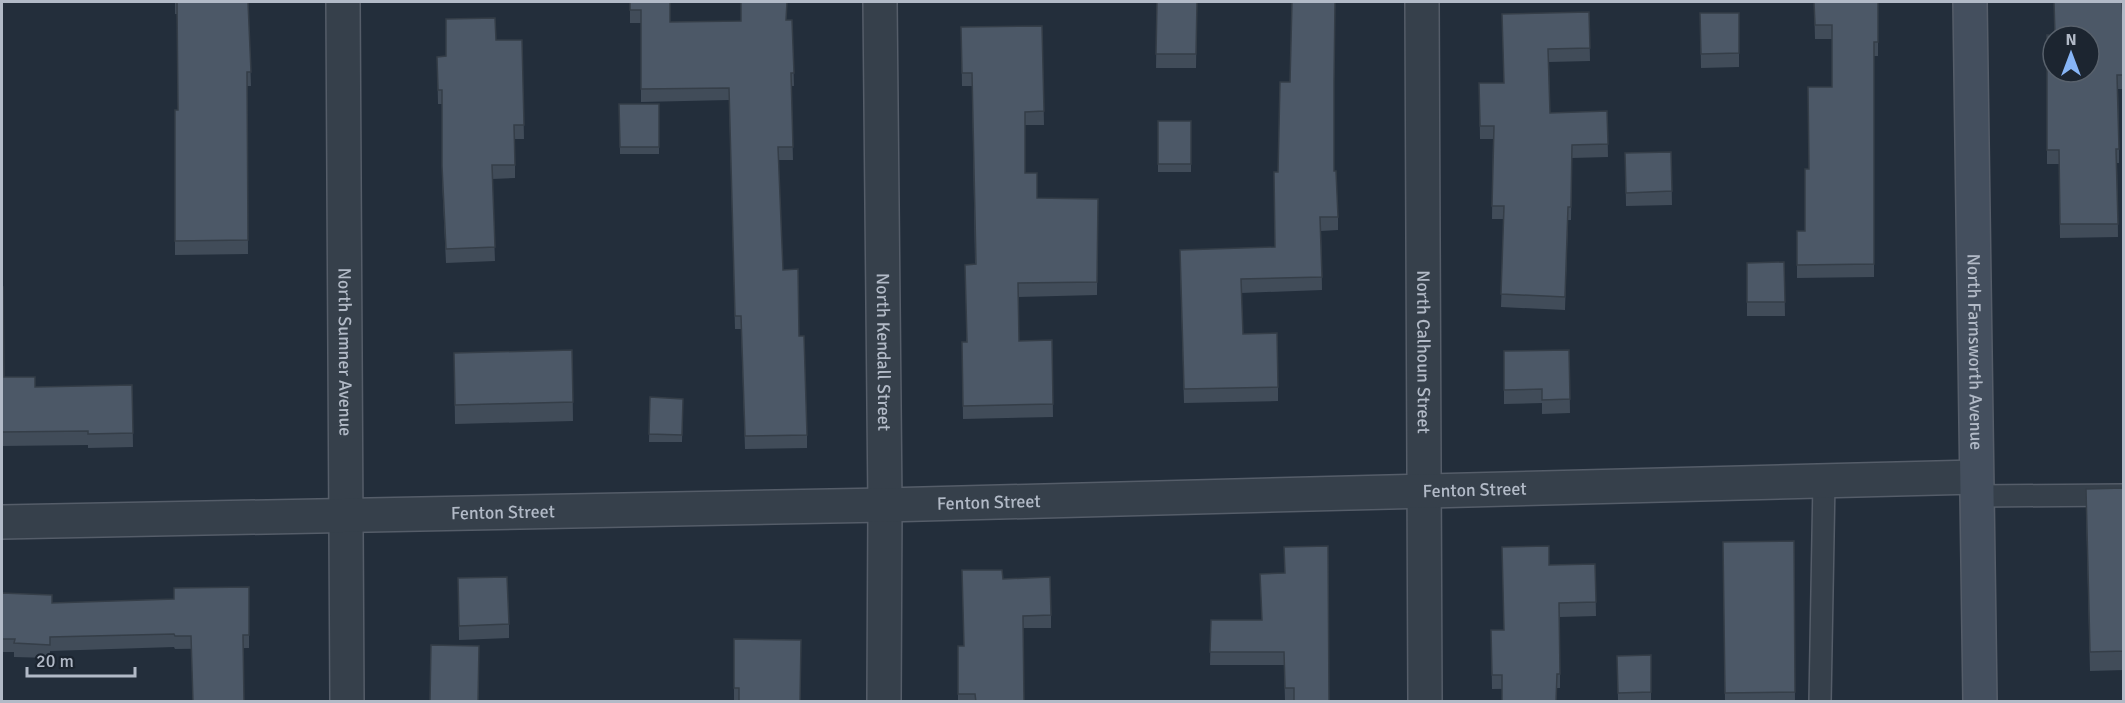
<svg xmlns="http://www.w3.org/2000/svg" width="2125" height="703" viewBox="0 0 2125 703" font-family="Signika,sans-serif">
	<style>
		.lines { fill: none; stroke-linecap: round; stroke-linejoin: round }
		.lane-casing { stroke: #555d69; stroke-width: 24 }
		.street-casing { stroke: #555d69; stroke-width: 36 }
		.secondary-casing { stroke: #555d69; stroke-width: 36 }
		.lane { stroke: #36404b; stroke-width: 21 }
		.street { stroke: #36404b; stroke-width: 33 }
		.secondary { stroke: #444f5e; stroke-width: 33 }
		.wall { fill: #414c59 }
		.building { fill: #4c5867; stroke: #353e48; stroke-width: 1.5; fill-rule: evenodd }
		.labels { text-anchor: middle; stroke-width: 5; stroke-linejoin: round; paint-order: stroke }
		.street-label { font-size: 18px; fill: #b2bac7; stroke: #1c2530 }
	</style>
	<rect width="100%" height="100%" fill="#232e3b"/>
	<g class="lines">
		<g class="lane-casing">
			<path id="lane" d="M 1977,496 L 2124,495
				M 1820,702 L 1824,481"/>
		</g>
		<g class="street-casing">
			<g id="street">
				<path id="s1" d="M 343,2 L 347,702"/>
				<path id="s2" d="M 880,2 L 885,505 L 884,702"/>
				<path id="s3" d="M 1422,2 L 1425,702"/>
				<path id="s4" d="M 2,522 L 885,505 L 1976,477"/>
			</g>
		</g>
		<g class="secondary-casing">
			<g id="secondary">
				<path id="s5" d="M 1970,2 L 1980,702"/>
			</g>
		</g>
		<use href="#lane" class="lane"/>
		<use href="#street" class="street"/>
		<use href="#secondary" class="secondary"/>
	</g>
	<path class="wall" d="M 175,2 L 248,2 L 251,86 L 247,86 L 248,254 L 175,255 L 175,110 L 178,110 L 177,14 L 175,14 Z
		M 423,2 L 469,2 L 469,3 L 423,3 Z
		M 630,2 L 670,22 L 792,20 L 794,86 L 791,86 L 793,160 L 778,160 L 783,270 L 799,336 L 807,435 L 807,448 L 745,449 L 741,329 L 735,329 L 729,100 L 641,102 L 641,23 L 630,23 Z
		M 1157,2 L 1197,2 L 1196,68 L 1156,68 Z
		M 1814,2 L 1878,2 L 1878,56 L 1874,56 L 1874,277 L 1797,278 L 1797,231 L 1805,231 L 1809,169 L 1832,87 L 1832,39 L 1815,39 Z
		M 1589,12 L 1590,61 L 1549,62 L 1550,113 L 1607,111 L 1608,157 L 1572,158 L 1571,220 L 1568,220 L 1565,310 L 1501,307 L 1504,219 L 1492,219 L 1493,139 L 1480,139 L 1479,83 L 1504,83 Z
		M 1700,13 L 1739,13 L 1739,67 L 1701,68 Z
		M 1042,26 L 1044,125 L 1025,125 L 1025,173 L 1037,198 L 1098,199 L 1097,295 L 1018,297 L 1019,341 L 1052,340 L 1053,417 L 963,419 L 962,342 L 966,342 L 975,264 L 972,86 L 962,86 L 961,27 Z
		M 2047,35 L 2124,36 L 2124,89 L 2118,89 L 2119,149 L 2119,163 L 2117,163 L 2118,237 L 2060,238 L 2059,164 L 2047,164 Z
		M 496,40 L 522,40 L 524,139 L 515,139 L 515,178 L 492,179 L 495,261 L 446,263 L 442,180 L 442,104 L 438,104 L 437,57 L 446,56 Z
		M 1334,92 L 1334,171 L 1338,217 L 1338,230 L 1321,231 L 1322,290 L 1241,293 L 1243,334 L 1278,387 L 1278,401 L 1184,403 L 1180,264 L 1275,247 L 1278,172 Z
		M 619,104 L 659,104 L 659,154 L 620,154 Z
		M 1158,121 L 1191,121 L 1191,172 L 1158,172 Z
		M 1671,152 L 1672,205 L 1626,206 L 1625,153 Z
		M 1784,262 L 1785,316 L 1747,316 L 1747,263 Z
		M 2,287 L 4,377 L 35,387 L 132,385 L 133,447 L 88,448 L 88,445 L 2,446 Z
		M 572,350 L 573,421 L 455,424 L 454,353 Z
		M 1569,350 L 1570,413 L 1542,414 L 1542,403 L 1504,404 L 1504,351 Z
		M 650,397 L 683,399 L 682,442 L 649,442 Z
		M 2124,488 L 2124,670 L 2090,671 L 2086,508 Z
		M 1794,541 L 1795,702 L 1725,702 L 1723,542 Z
		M 1328,546 L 1294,701 L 1285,701 L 1284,665 L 1210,665 L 1211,620 L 1261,620 L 1284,573 Z
		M 1595,564 L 1596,616 L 1560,617 L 1560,688 L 1492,689 L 1491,630 L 1504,630 L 1549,565 Z
		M 458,578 L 509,624 L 509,638 L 459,640 Z
		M 1003,579 L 1051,615 L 1051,628 L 1023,628 L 1024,702 L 958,702 L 958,646 L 964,646 Z
		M 249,587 L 249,648 L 175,649 L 174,647 L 50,651 L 50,658 L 14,657 L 14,652 L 2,652 L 2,593 L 52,603 L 174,599 Z
		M 734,639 L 800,702 L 734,702 Z
		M 1651,655 L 1651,700 L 1618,700 L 1617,656 Z"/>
	<path class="building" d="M 177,2 L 248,2 L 251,72 L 247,72 L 248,240 L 175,241 L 175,110 L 178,110 Z
		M 630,2 L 670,2 L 670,22 L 741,21 L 741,2 L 787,2 L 786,20 L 792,20 L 794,73 L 791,73 L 793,147 L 778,147 L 783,270 L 798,269 L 799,336 L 804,336 L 807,435 L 745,436 L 741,316 L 735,316 L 729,88 L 641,89 L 641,10 L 630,10 Z
		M 1157,2 L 1197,2 L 1196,54 L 1156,54 Z
		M 1292,2 L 1335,2 L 1334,82 L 1334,171 L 1336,171 L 1338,217 L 1320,217 L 1322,277 L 1241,279 L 1243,334 L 1277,333 L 1278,387 L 1184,389 L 1180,250 L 1275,247 L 1274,172 L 1278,172 L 1280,82 L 1290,82 Z
		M 1814,2 L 1878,2 L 1878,42 L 1874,42 L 1874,264 L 1797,265 L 1797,231 L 1805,231 L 1805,169 L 1809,169 L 1808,87 L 1832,87 L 1832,25 L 1815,25 Z
		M 2054,2 L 2122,2 L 2124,36 L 2124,75 L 2117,75 L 2119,149 L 2116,149 L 2118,224 L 2060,224 L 2059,150 L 2047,150 L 2047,35 L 2055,35 ZM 2053,36 L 2089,36 L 2089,72 L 2053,72 Z
		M 1589,12 L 1590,48 L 1548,49 L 1550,113 L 1607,111 L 1608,144 L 1572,145 L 1571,207 L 1568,207 L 1565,297 L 1501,294 L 1504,206 L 1492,206 L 1494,126 L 1480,126 L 1479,83 L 1504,83 L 1502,14 Z
		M 1700,13 L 1739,13 L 1739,53 L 1701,54 Z
		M 495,18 L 496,40 L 522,40 L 524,125 L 514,125 L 515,165 L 492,165 L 495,247 L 446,249 L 442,166 L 442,90 L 438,90 L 437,57 L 446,56 L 446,19 Z
		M 1042,26 L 1044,111 L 1025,112 L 1025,173 L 1037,173 L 1037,198 L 1098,199 L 1097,282 L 1018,283 L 1019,341 L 1052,340 L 1053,404 L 963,406 L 962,342 L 967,342 L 965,265 L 976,264 L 972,73 L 962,73 L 961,27 Z
		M 619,104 L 659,104 L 659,147 L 620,147 Z
		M 1158,121 L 1191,121 L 1191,164 L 1158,164 Z
		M 1671,152 L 1672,191 L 1626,193 L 1625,153 Z
		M 1784,262 L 1785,302 L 1747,302 L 1747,263 Z
		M 2,287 L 3,287 L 4,377 L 35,377 L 35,387 L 132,385 L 133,433 L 88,434 L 88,431 L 2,432 Z
		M 572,350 L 573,402 L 455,405 L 454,353 Z
		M 1569,350 L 1570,399 L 1542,400 L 1542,389 L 1504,390 L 1504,351 Z
		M 650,397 L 683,399 L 682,435 L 649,434 Z
		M 2124,488 L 2124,651 L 2090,652 L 2086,489 Z
		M 1794,541 L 1795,692 L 1725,693 L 1723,542 Z
		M 1328,546 L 1329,702 L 1294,702 L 1294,688 L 1285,688 L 1284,652 L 1210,652 L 1211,620 L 1262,620 L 1260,574 L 1285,573 L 1284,547 Z
		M 1549,546 L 1549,565 L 1595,564 L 1596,602 L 1559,603 L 1560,674 L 1557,674 L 1556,702 L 1502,702 L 1502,675 L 1492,675 L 1491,630 L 1504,630 L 1502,547 Z
		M 962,570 L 1002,570 L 1003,579 L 1050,577 L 1051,615 L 1023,616 L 1024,702 L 976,702 L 975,694 L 958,694 L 958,646 L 964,646 Z
		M 507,577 L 509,624 L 459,626 L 458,578 Z
		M 249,587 L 249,635 L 243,635 L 244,702 L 193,702 L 191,636 L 175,636 L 174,634 L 50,637 L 50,645 L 14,643 L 15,639 L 2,639 L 2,593 L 52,595 L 52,603 L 174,599 L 174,588 Z
		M 734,639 L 801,640 L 800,702 L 739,702 L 739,688 L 734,688 Z
		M 431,645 L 479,646 L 478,702 L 430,702 Z
		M 1651,655 L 1651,692 L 1618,693 L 1617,656 Z"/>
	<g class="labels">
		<g class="street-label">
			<text dy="6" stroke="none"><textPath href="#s2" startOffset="350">North Kendall Street</textPath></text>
			<text dy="6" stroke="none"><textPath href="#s3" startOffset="350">North Calhoun Street</textPath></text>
			<text dy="6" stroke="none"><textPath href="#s1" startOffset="350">North Sumner Avenue</textPath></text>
			<text dy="6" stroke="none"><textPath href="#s5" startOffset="350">North Farnsworth Avenue</textPath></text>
			<text dy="6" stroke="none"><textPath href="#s4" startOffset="1473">Fenton Street</textPath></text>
			<text dy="6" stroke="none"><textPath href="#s4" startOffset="987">Fenton Street</textPath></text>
			<text dy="6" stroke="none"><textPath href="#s4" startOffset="501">Fenton Street</textPath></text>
		</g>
	</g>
	<rect width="2125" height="703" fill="none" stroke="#b2bac7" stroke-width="6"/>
	<g transform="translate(2071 54)"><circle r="28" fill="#1c2530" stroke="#58616c" stroke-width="1.5"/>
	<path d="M0-4.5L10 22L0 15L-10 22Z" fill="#87b5f6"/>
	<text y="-9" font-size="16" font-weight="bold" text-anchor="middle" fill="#b2bac7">N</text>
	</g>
	<path d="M27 667v9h108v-9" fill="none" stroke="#b2bac7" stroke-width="3"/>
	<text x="36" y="667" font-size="18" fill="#b2bac7" stroke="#1c2530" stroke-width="4.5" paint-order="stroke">20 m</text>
</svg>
